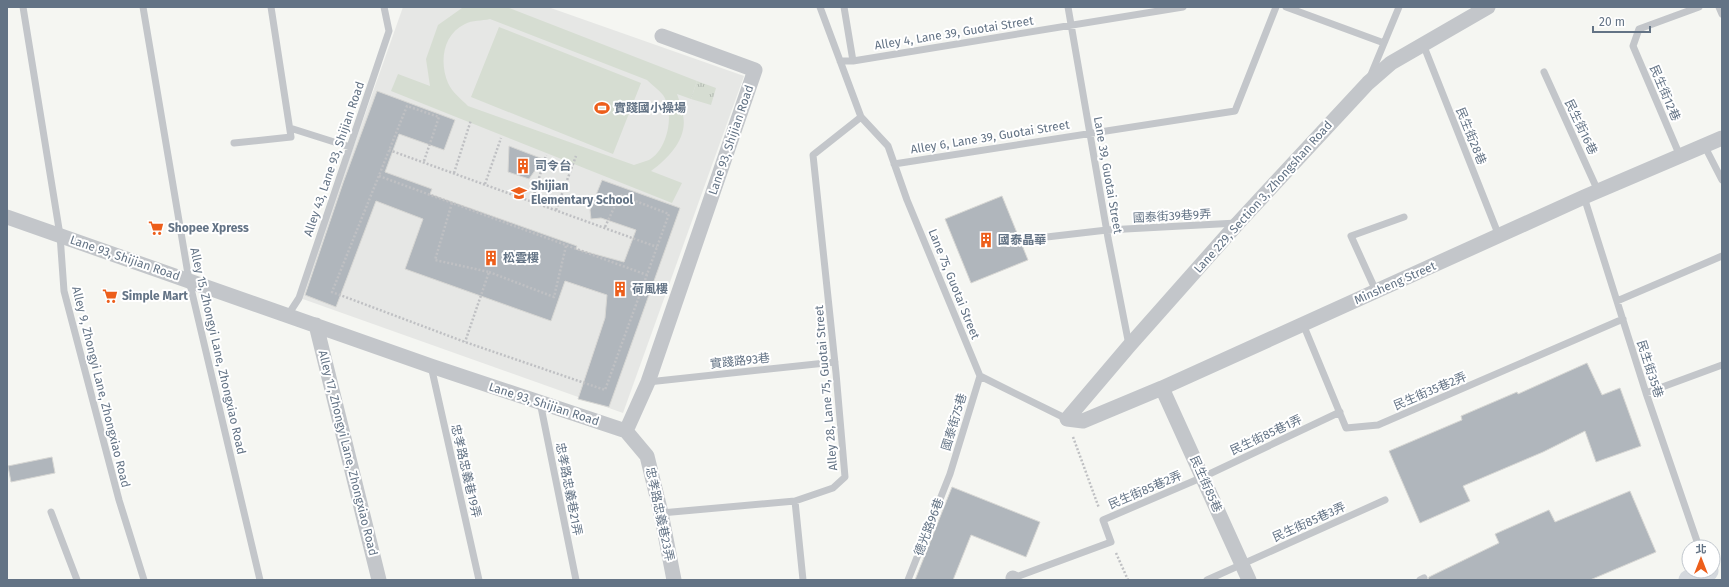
<svg xmlns="http://www.w3.org/2000/svg" width="1729" height="587" viewBox="0 0 1729 587" font-family="'Fira Sans','Noto Sans TC',sans-serif">
	<style>
		.built { fill: #e6e7e5 }
		.grass { fill: #d6ddd2; fill-rule: evenodd }
		.park { fill: url(#park-tufts) }
		.building { fill: #b0b6bc; stroke: #d7d7d4 }
		.lines { fill: none; stroke-linecap: round; stroke-linejoin: round }
		.path { stroke: #bfc0c3; stroke-width: 2.5; stroke-dasharray: 2 2; stroke-linecap: butt }
		.lane { stroke: #c3c6ca; stroke-width: 7 }
		.street { stroke: #c3c6ca; stroke-width: 15 }
		.secondary { stroke: #d4d8dd; stroke-width: 21 }
		.labels { text-anchor: middle; stroke-width: 4; stroke-linejoin: round; paint-order: stroke }
		.street-label { font-size: 12px; fill: #637385; stroke: #fff }
		.poi-label { font-size: 12px; font-weight: bold; fill: #637385; stroke: #fff; text-anchor: start }
	</style>
	<defs>
		<pattern id="park-tufts" width="24" height="20" patternUnits="userSpaceOnUse"><rect width="24" height="20" fill="#d6ddd2"/><path d="M3 7l-1-3M5 7V3M7 7l1-3M15 17l-1-3M17 17v-4M19 17l1-3" fill="none" stroke="#b1b8b0"/></pattern>
	</defs>
	<rect width="100%" height="100%" fill="#f5f6f2"/>
	<path class="built" d="M 403,7 L 548,7 L 744,76 L 623,413 L 300,298 Z"/>
	<path class="grass" d="M 466,7 L 507,7 L 697,81 L 691,99 L 677,94 C 679,100 682,108 683,115 C 688,138 669,158 651,171 L 682,183 L 672,203 L 391,91 L 398,74 L 430,86 L 426,59 L 438,25 L 462,8 ZM 490,19 L 647,80 C 652,85 659,90 663,95 C 675,113 668,149 649,160 C 644,162 639,163 634,165 L 468,106 C 461,99 452,92 448,83 C 439,62 443,34 465,24 C 472,20 482,21 490,19 Z
		M 499,27 L 641,83 L 613,154 L 471,97 Z"/>
	<path class="park" d="M 697,81 L 716,88 L 711,105 L 691,99 Z"/>
	<path class="building" d="M 377,91 L 455,120 L 444,150 L 399,134 L 385,172 L 432,189 L 430,194 L 577,246 L 576,249 L 624,262 L 636,230 L 601,218 L 591,219 L 590,210 L 602,180 L 680,208 L 609,407 L 578,399 L 605,318 L 607,295 L 565,281 L 551,321 L 405,269 L 423,219 L 376,201 L 336,307 L 305,295 L 343,183 Z
		M 509,146 L 543,159 L 529,179 L 508,172 Z
		M 1002,196 L 1028,260 L 971,283 L 945,219 Z
		M 1587,363 L 1602,395 L 1620,388 L 1641,446 L 1596,462 L 1585,431 L 1543,452 L 1463,486 L 1470,501 L 1420,523 L 1389,451 L 1462,420 L 1461,416 L 1517,392 L 1518,394 Z
		M 52,457 L 55,473 L 11,482 L 8,466 Z
		M 952,487 L 1040,522 L 1026,557 L 971,535 L 953,580 L 915,580 Z
		M 1630,491 L 1656,552 L 1590,580 L 1428,580 L 1429,577 L 1499,543 L 1495,534 L 1549,510 L 1555,522 Z"/>
	<g class="lines">
		<path class="path" d="M 389,150 L 657,247
			M 424,161 L 439,117 L 407,106 L 332,292 L 465,342 L 605,390 L 669,214 L 620,195 L 605,227
			M 454,173 L 471,120
			M 379,176 L 647,275
			M 485,184 L 501,138
			M 532,201 L 546,155
			M 452,203 L 435,260 L 489,272 L 465,342
			M 556,210 L 576,156
			M 489,272 L 554,297 L 566,246
			M 1073,437 L 1099,508
			M 1116,553 L 1128,580"/>
		<path class="lane" d="M 23,7 L 60,235 L 64,291 L 119,500 L 144,580
			M 143,7 L 189,280 L 260,580
			M 820,7 L 861,117 L 888,146 L 907,200 L 980,376 L 1067,419
			M 844,7 L 853,61
			M 1068,7 L 1108,238 L 1129,345
			M 1286,7 L 1384,43
			M 1719,7 L 1722,14
			M 1423,44 L 1499,236
			M 840,61 L 853,61 L 1183,7
			M 1544,72 L 1598,191
			M 1370,77 L 1399,7
			M 290,128 L 350,147
			M 234,143 L 291,137 L 271,7
			M 1704,145 L 1722,180
			M 1680,156 L 1633,46 L 1639,29 L 1699,7
			M 894,164 L 1235,111 L 1276,7
			M 1584,197 L 1646,393 L 1699,547
			M 1038,238 L 1107,230 L 1237,223
			M 1376,291 L 1351,236 L 1404,217
			M 1617,301 L 1722,256
			M 288,315 L 299,298 L 389,31 L 384,7
			M 1303,324 L 1346,428 L 1378,425 L 1623,319
			M 431,366 L 479,580
			M 648,382 L 835,362
			M 1646,393 L 1722,365
			M 540,402 L 576,580
			M 795,501 L 803,580
			M 51,512 L 77,580
			M 661,513 L 795,501 L 833,488 L 845,477 L 836,373 L 813,155 L 861,117
			M 1013,578 L 1111,542 L 1103,520 L 1203,477 L 1340,412
			M 908,580 L 950,474 L 980,376
			M 1207,580 L 1385,500
			M 1420,580 L 1424,578"/>
		<path class="street" d="M 7,217 L 431,366 L 626,431 L 648,382 L 755,70 L 662,36
			M 316,325 L 379,580
			M 1162,388 L 1249,580
			M 1067,419 L 1083,421 L 1162,388 L 1584,197 L 1722,138
			M 1067,419 L 1129,346 L 1238,223 L 1368,83 L 1391,63 L 1488,7
			M 626,431 L 647,456 L 661,513 L 674,580
			M 1013,578 L 1014,580"/>
		<path class="secondary" d="M 1689,580 L 1708,571"/>
	</g>
	<defs>
		<g id="stadium-bare" transform="scale(1.2)"><path d="M0-5a6.5 5 0 1 0 0 10a6.5 5 0 1 0 0-10ZM-3.5-1.8h7v3.6h-7Z" fill="#ed5e1b" stroke="#fff" stroke-width="2.5" paint-order="stroke"/></g>
		<g id="building-bare" transform="scale(1.2)"><path d="M-4-6H4V6H1V3H-1V6H-4ZM-2.5-4.3h1.7v1.8h-1.7ZM.8-4.3h1.7v1.8H.8ZM-2.5-1h1.7V.8h-1.7ZM.8-1h1.7V.8H.8Z" fill="#ed5e1b" stroke="#fff" stroke-width="2.5" paint-order="stroke"/></g>
		<g id="school-bare" transform="scale(1.2)"><path d="M0-5L7-2L0 1L-7-2ZM-4 1L0 2.5L4 1V4Q0 6-4 4Z" fill="#ed5e1b" stroke="#fff" stroke-width="2.5" paint-order="stroke"/></g>
		<g id="supermarket-bare" transform="scale(1.2)"><path d="M-6-5.5h2.5l.6 2H6L4.5 2H-2.5L-4.4-4H-6ZM-1.5 3.2a1.3 1.3 0 1 0 .1 0ZM3 3.2a1.3 1.3 0 1 0 .1 0Z" fill="#ed5e1b" stroke="#fff" stroke-width="2.5" paint-order="stroke"/></g>
	</defs>
	<g fill-rule="evenodd">
		<use href="#stadium-bare" x="602" y="108"/>
		<use href="#building-bare" x="523" y="166"/>
		<use href="#school-bare" x="519" y="193"/>
		<use href="#supermarket-bare" x="156" y="228"/>
		<use href="#building-bare" x="986" y="240"/>
		<use href="#building-bare" x="491" y="258"/>
		<use href="#building-bare" x="620" y="289"/>
		<use href="#supermarket-bare" x="110" y="296"/>
	</g>
	<g class="labels">
		<g class="street-label">
			<text transform="translate(954 33) rotate(-9)" y="4">Alley 4, Lane 39, Guotai Street</text>
			<text transform="translate(1665 93) rotate(67)" y="4">民生街12巷</text>
			<text transform="translate(1581 127) rotate(65)" y="4">民生街16巷</text>
			<text transform="translate(1471 136) rotate(68)" y="4">民生街28巷</text>
			<text transform="translate(990 137) rotate(-9)" y="4">Alley 6, Lane 39, Guotai Street</text>
			<text transform="translate(731 140) rotate(-71)" y="4">Lane 93, Shijian Road</text>
			<text transform="translate(334 159) rotate(-71)" y="4">Alley 43, Lane 93, Shijian Road</text>
			<text transform="translate(1108 175) rotate(80)" y="4">Lane 39, Guotai Street</text>
			<text transform="translate(1263 197) rotate(-48)" y="4">Lane 229, Section 3, Zhongshan Road</text>
			<text transform="translate(1172 216) rotate(-3)" y="4">國泰街39巷9弄</text>
			<text transform="translate(125 258) rotate(19)" y="4">Lane 93, Shijian Road</text>
			<text transform="translate(1395 283) rotate(-24)" y="4">Minsheng Street</text>
			<text transform="translate(954 284) rotate(68)" y="4">Lane 75, Guotai Street</text>
			<text transform="translate(218 351) rotate(77)" y="4">Alley 15, Zhongyi Lane, Zhongxiao Road</text>
			<text transform="translate(740 361) rotate(-6)" y="4">實踐路93巷</text>
			<text transform="translate(1650 369) rotate(72)" y="4">民生街35巷</text>
			<text transform="translate(101 387) rotate(76)" y="4">Alley 9, Zhongyi Lane, Zhongxiao Road</text>
			<text transform="translate(826 388) rotate(-95)" y="4">Alley 28, Lane 75, Guotai Street</text>
			<text transform="translate(1430 391) rotate(-23)" y="4">民生街35巷2弄</text>
			<text transform="translate(544 404) rotate(18)" y="4">Lane 93, Shijian Road</text>
			<text transform="translate(954 422) rotate(-73)" y="4">國泰街75巷</text>
			<text transform="translate(1266 435) rotate(-25)" y="4">民生街85巷1弄</text>
			<text transform="translate(348 453) rotate(76)" y="4">Alley 17, Zhongyi Lane, Zhongxiao Road</text>
			<text transform="translate(466 471) rotate(77)" y="4">忠孝路忠義巷19弄</text>
			<text transform="translate(1206 484) rotate(66)" y="4">民生街85巷</text>
			<text transform="translate(569 489) rotate(79)" y="4">忠孝路忠義巷21弄</text>
			<text transform="translate(1145 490) rotate(-23)" y="4">民生街85巷2弄</text>
			<text transform="translate(660 514) rotate(78)" y="4">忠孝路忠義巷23弄</text>
			<text transform="translate(1309 522) rotate(-24)" y="4">民生街85巷3弄</text>
			<text transform="translate(929 527) rotate(-69)" y="4">德光路96巷</text>
		</g>
		<g class="poi-label">
			<text x="614" y="112">實踐國小操場</text>
			<text x="535" y="170">司令台</text>
			<text x="531" y="190">Shijian<tspan x="531" dy="14">Elementary School</tspan></text>
			<text x="168" y="232">Shopee Xpress</text>
			<text x="998" y="244">國泰晶華</text>
			<text x="503" y="262">松雲樓</text>
			<text x="632" y="293">荷風樓</text>
			<text x="122" y="300">Simple Mart</text>
		</g>
	</g>
	<rect width="1729" height="587" fill="none" stroke="#637385" stroke-width="16"/>
	<g transform="translate(1701 559)"><circle r="19" fill="#ffffff" stroke="#c1c7ce"/>
	<path d="M0-3L7 15L0 10L-7 15Z" fill="#ed5e1b"/>
	<text y="-6" font-size="11" font-weight="bold" text-anchor="middle" fill="#637385">北</text>
	</g>
	<path d="M1593 26v6h57v-6" fill="none" stroke="#637385" stroke-width="2"/>
	<text x="1599" y="26" font-size="12" fill="#637385" stroke="#ffffff" stroke-width="3" paint-order="stroke">20 m</text>
</svg>
